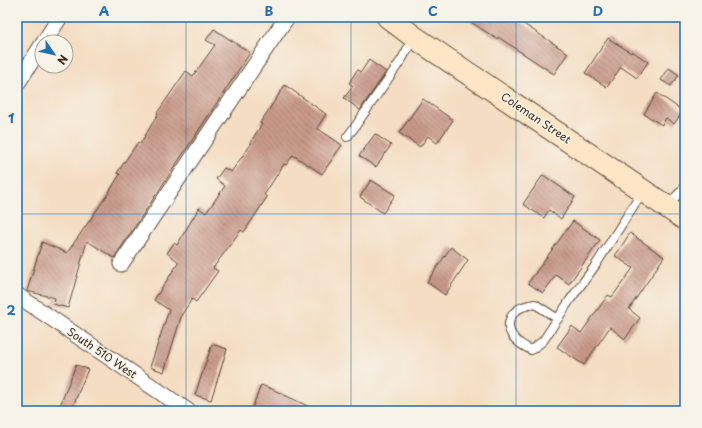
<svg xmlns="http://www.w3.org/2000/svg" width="702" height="428" viewBox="0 0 702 428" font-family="'Playpen Sans',sans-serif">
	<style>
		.building { fill: url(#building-back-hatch) }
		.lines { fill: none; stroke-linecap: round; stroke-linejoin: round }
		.lane-casing { stroke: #574537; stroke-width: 10 }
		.street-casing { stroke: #574537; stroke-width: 17 }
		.secondary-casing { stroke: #574537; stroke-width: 24 }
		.lane { stroke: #fff; stroke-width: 8 }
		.street { stroke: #fff; stroke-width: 15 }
		.secondary { stroke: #fde5c5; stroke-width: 22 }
		.grid { fill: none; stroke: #1f6fb2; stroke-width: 1; stroke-opacity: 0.55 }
		.labels { text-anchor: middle; stroke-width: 3; stroke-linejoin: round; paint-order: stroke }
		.street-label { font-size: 11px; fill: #3b2a1e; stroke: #f7f3e8 }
		.neatline { fill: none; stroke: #1f6fb2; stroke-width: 1.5 }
		.grid-label { font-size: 13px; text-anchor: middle; font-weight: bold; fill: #1f6fb2 }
	</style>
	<defs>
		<pattern id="building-back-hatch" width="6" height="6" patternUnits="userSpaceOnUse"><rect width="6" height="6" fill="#c89989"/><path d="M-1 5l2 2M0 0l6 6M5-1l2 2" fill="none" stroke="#a47d6f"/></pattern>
	</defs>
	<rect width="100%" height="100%" fill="#f7f3e8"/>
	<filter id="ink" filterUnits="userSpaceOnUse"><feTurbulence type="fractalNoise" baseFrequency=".025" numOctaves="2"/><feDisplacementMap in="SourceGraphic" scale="8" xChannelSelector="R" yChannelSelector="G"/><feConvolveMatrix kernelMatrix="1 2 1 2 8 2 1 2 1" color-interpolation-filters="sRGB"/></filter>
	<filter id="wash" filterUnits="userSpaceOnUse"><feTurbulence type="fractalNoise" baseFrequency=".012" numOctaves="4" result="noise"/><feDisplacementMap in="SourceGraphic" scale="16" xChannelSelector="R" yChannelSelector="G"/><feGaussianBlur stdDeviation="0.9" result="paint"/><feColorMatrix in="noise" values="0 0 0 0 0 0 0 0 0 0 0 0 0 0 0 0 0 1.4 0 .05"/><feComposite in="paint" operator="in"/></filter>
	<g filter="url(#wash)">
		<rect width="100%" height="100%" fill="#f4ddc2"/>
		<g id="blocks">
			<path class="building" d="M 463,17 L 513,17 L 568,53 L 554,74 L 498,37 L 497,39 Z
				M 214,29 L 250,53 L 114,258 L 87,241 L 68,308 L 53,304 L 55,298 L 27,291 L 42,242 L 67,253 L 108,194 L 120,174 L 117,173 L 138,142 L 140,144 L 158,114 L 157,113 L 186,71 L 193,76 L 215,45 L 206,40 Z
				M 608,38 L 631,53 L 632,51 L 648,62 L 637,78 L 621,67 L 607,87 L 585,73 Z
				M 369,60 L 386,72 L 360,110 L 344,98 L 353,86 L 349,83 L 357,70 L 361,72 Z
				M 669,68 L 679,75 L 671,86 L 661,80 Z
				M 285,85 L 326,114 L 317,128 L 342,145 L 322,174 L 293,155 L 286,165 L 284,164 L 264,195 L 267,197 L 252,220 L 244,232 L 241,230 L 213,268 L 218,271 L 196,302 L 192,299 L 182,314 L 164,372 L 150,367 L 169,310 L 154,300 L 179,262 L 167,253 L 174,243 L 177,245 L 199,208 L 206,213 L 225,186 L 216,179 L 224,168 L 231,172 L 252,143 L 250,143 L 262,124 L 260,123 Z
				M 657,93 L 683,111 L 674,124 L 666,118 L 662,125 L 644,114 Z
				M 423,99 L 453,120 L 437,143 L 428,136 L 420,147 L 399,133 Z
				M 375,134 L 391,145 L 376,167 L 359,156 Z
				M 543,175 L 575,197 L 561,219 L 549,210 L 544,218 L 523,204 Z
				M 371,180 L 395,195 L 383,213 L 360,197 Z
				M 573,221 L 600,240 L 569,284 L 556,275 L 543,293 L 528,283 Z
				M 630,233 L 664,257 L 629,309 L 640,318 L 625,339 L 610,327 L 584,365 L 557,347 L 572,326 L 581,333 L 608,295 L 612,297 L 633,268 L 615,256 Z
				M 451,247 L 468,260 L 445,295 L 427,282 Z
				M 212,344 L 227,349 L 211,400 L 195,395 Z
				M 76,365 L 88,369 L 71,411 L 59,408 Z
				M 261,385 L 272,389 L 318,411 L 251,411 Z"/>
		</g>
	</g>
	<g filter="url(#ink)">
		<use href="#blocks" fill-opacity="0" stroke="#574537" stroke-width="1"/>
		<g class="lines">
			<g class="lane-casing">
				<path id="lane" d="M 347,137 L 354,128 L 402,59 L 414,37
					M 667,206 L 685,187
					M 558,319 L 535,304 C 528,305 522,306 517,310 C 514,312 513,314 511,317 C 503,333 519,344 531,350 L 543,341 L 570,300 L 595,266 L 643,191"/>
			</g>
			<g class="street-casing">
				<path id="street" d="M 44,42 L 60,17
					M 17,84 L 42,45
					M 121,264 L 287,17
					M 17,295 L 188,411"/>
			</g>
			<g class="secondary-casing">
				<path id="secondary" d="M 388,17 L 414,37 L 685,219"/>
			</g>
			<use href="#lane" class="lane"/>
			<use href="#street" class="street"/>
			<use href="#secondary" class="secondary"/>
		</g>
	</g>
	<path class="grid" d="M 186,17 L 186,411M 351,17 L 351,411M 516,17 L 516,411M 17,214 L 685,214"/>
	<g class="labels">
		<g class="street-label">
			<text transform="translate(536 118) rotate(34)" y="4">Coleman Street</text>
			<text transform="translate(102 353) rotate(34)" y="4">South 510 West</text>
		</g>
	</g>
	<rect width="702" height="428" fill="none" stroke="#f7f3e8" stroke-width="44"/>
	<g transform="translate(54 54) rotate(124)"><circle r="19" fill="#f7f3e8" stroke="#aca397"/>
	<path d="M0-3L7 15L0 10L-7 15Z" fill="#1f6fb2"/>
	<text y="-6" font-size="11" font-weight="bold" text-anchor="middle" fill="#3b2a1e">N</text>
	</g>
	<rect x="22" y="22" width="658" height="384" class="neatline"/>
	<g class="grid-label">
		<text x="104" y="16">A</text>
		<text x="269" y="16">B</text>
		<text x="433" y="16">C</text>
		<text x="598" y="16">D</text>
		<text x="11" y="123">1</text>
		<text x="11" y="315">2</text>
	</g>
</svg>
